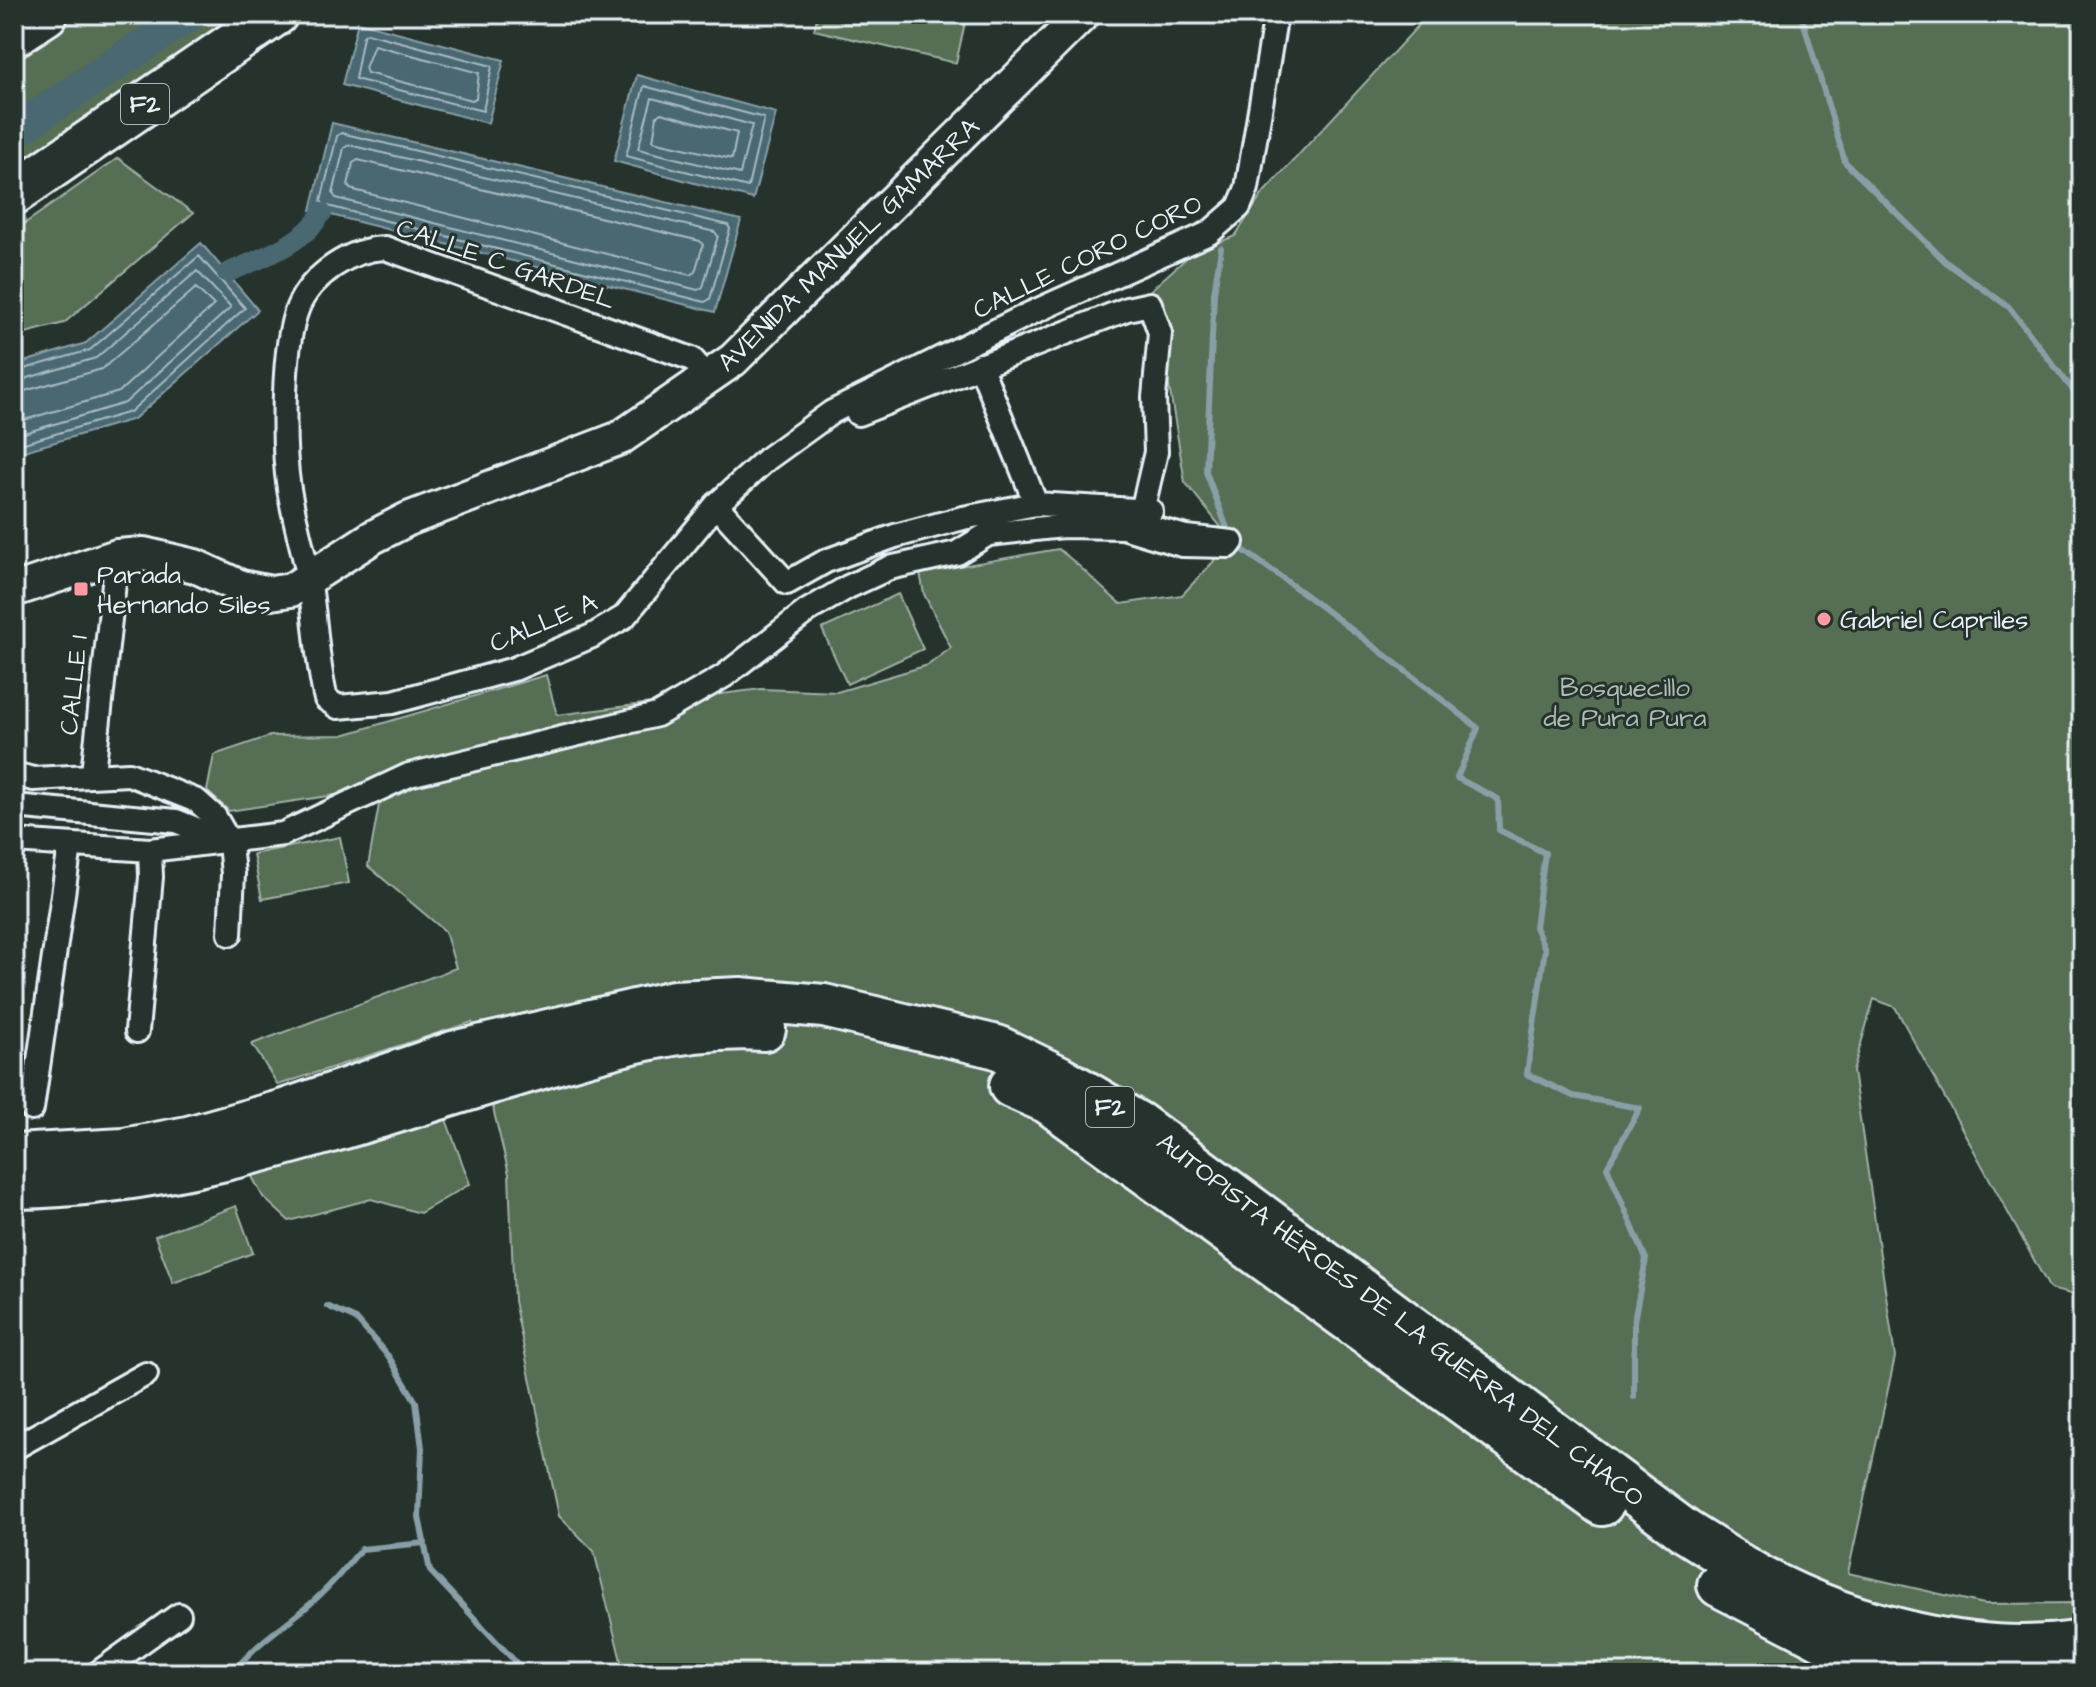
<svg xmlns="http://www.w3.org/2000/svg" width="2096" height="1687" viewBox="0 0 2096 1687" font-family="'Architects Daughter',sans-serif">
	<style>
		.green { fill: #566e53; stroke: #9fb0a6; stroke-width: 2 }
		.water { fill: #4a6871; stroke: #899fa7; stroke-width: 2 }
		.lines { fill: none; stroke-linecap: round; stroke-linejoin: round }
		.shore { stroke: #a9bac2; stroke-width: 2 }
		.stream { stroke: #899fa7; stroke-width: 6 }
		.canal { stroke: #4a6871; stroke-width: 20 }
		.river { stroke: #4a6871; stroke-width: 34 }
		.street-casing { stroke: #e8f1f8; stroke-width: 28 }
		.secondary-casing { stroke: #e8f1f8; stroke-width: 38 }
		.highway-casing { stroke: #e8f1f8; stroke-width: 48 }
		.street { stroke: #26332d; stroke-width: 22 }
		.secondary { stroke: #26332d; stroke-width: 32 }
		.highway { stroke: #26332d; stroke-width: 42 }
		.poi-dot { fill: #ff9aa2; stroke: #26332d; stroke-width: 3 }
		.labels { text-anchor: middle; stroke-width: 6; stroke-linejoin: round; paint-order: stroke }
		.shield { fill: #26332d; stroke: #aeb8bb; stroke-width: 2 }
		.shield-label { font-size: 24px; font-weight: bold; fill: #e8f1f8 }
		.street-label { font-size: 26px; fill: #e8f1f8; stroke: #26332d }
		.poi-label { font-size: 26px; fill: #e8f1f8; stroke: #26332d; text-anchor: start }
		.park-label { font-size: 26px; fill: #aebdb6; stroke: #26332d }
	</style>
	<rect width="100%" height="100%" fill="#26332d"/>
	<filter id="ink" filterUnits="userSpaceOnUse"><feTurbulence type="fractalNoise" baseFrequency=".0125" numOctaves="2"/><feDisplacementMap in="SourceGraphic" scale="16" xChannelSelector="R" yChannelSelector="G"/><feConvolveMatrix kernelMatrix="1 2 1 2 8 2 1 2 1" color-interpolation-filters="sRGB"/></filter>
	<g filter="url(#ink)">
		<path class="green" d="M 73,14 L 170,14 L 14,121 L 14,53 Z
			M 216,14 L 248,14 L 14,174 L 14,150 Z
			M 818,14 L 967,14 L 956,63 L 814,30 Z
			M 1429,14 L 2082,14 L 2082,1297 L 2050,1289 L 1895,1007 L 1874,999 L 1853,1071 L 1895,1357 L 1848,1573 L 1984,1604 L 2082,1603 L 2082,1673 L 624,1673 L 594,1551 L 559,1516 L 514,1301 L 509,1174 L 472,1022 L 278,1085 L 252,1044 L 456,968 L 445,931 L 368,866 L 382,788 L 229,811 L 207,791 L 214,755 L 270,736 L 343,735 L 546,675 L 557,715 L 761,689 L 837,692 L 928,665 L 951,648 L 924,594 L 920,573 L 1058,549 C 1081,565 1098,586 1121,604 L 1182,595 L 1214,561 L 1214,546 L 1232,541 L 1185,482 L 1167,373 L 1134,305 L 1192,253 L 1235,236 L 1264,192 Z
			M 118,158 L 193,213 L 64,323 L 14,336 L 14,231 Z
			M 898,594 L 923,649 L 847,684 L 822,629 Z
			M 340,837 L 349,883 L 262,899 L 253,854 Z
			M 444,1114 L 470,1184 L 420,1213 L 371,1199 L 289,1221 L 263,1197 L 249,1171 Z
			M 236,1206 L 253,1253 L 173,1283 L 155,1236 Z"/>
		<path class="water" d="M 358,22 L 504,60 L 488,123 L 342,85 Z
			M 637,75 L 776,113 L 753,199 L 614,161 Z
			M 332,123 L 741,220 L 715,312 L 311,210 Z
			M 201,243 L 258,310 L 134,419 L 14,454 L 14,365 L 86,343 Z"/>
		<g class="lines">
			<path class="shore" d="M 367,33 L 492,66 L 483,111 L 355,79 L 363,36 Z
				M 374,45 L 479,73 L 476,98 L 472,100 L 367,73 L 365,68 Z
				M 644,86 L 764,118 L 748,187 L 626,156 Z
				M 652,98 L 752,125 L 740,174 L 638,149 Z
				M 661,113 L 737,133 L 732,159 L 653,141 L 657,116 Z
				M 341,133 L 728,225 L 730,229 L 710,299 L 705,302 L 324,205 L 321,201 L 337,136 Z
				M 349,145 L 715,232 L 718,236 L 703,287 L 698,290 L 336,198 L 333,194 L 344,148 Z
				M 358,160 L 700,241 L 703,245 L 695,272 L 690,275 L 350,189 L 348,185 L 353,163 Z
				M 14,372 L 90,350 L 199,256 L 245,308 L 130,412 L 14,446
				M 14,382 L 96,358 L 197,271 L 231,307 L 125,403 L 14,436
				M 14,394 L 102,369 L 196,288 L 214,305 L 119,392 L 14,423"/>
			<path class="stream" d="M 1801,14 L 1845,162 L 1947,263 L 2009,307 L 2082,402
				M 1221,248 L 1214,293 L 1206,472 L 1230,536
				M 1236,545 C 1319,603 1399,665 1478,728 L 1457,778 L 1498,799 L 1499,830 L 1545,853 L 1535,927 L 1545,949 L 1527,1074 L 1573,1096 L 1640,1108 L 1607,1167 L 1646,1259 L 1634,1321 L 1634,1397
				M 327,1306 L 356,1319 L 389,1357 L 416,1402 L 422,1448 L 419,1517 L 430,1571 L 526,1673
				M 1672,1671 L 1672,1673
				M 233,1673 C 254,1644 282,1628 309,1605 C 329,1588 345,1569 361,1549 L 425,1543"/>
			<path class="canal" d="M 227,273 C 260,258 303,245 322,213"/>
			<path class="river" d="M 14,132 L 190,14"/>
			<g class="street-casing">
				<path id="street" d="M 980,365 L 1036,504
					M 709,378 L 692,359 L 385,248 C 350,249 312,275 298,307 C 282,346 282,446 289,489 C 294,519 303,549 309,579 C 316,619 316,660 326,699 L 338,707 L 393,702 L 514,669 L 592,636 L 624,617 L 716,505 L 767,459 L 832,412 L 1027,315 L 1209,233 L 1239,207 L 1247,188 L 1276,14
					M 716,505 L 787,583 L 826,561 L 895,536 L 963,518 L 1036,504 L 1151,511
					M 93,773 L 117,556
					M 14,774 L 33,779 L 129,774 L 197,801 L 215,817 L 230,843 L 233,874 L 230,934
					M 14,806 L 176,821 L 228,842
					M 14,841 L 150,850 L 283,834 L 409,775 L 657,715 L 724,676 L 807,611 L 848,587 L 889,568 L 957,553 L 988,534 L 1063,526 L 1123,527 L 1182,545 L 1229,546 L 1232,542 L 1186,537 L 1139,524 L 1156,452 L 1154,397 L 1160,333 L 1150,304 L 1127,309 L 858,414
					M 137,1031 L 151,877 L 150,850
					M 32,1109 L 70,846
					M 14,1448 L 146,1374
					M 98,1673 L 179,1615"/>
			</g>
			<g class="secondary-casing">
				<path id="secondary" d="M 14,590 L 117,556 L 144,554 L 195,566 L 241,587 L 271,593 L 291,590 L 373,537 L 408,519 L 620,438 L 733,360 L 1083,14"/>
			</g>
			<g class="highway-casing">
				<path id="highway" d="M 14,35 L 46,14
					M 14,193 L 276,14
					M 1011,1086 L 1048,1102 L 1602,1504
					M 14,1156 L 124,1150 L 188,1138 L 284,1111 L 453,1053 L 674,1002 L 740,999 L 824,1006 L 997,1047 L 1059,1077 L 1139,1124 L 1685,1531 C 1709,1546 1733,1562 1758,1576 C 1849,1625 1979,1660 2082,1642
					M 14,1187 C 179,1185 335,1129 492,1082 C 581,1056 670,1023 764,1029
					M 1719,1585 L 1829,1642 L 1942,1673
					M 2076,1673 L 2082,1672"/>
			</g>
			<use href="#street" class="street"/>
			<use href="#secondary" class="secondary"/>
			<use href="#highway" class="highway"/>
		</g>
	</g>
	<g class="poi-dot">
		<rect x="73" y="581" width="16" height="16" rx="4"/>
		<circle cx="1824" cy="619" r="8"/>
	</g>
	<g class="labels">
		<g class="shield">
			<rect x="121" y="84" width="48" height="40" rx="6"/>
			<rect x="1086" y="1087" width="48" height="40" rx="6"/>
		</g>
		<g class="shield-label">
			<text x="145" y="112">F2</text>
			<text x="1110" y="1115">F2</text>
		</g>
		<g class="street-label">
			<text transform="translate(848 244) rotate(-44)" y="9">AVENIDA MANUEL GAMARRA</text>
			<text transform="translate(1087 256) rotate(-26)" y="9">CALLE CORO CORO</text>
			<text transform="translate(506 263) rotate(19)" y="9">CALLE C GARDEL</text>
			<text transform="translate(543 622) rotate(-23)" y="9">CALLE A</text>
			<text transform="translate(73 685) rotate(-84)" y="9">CALLE 1</text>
			<text transform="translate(1401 1319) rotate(37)" y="9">AUTOPISTA HÉROES DE LA GUERRA DEL CHACO</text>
		</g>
		<g class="poi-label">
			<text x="97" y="583">Parada<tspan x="97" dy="30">Hernando Siles</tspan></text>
			<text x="1840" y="628">Gabriel Capriles</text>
		</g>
		<g class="park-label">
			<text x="1625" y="696">Bosquecillo<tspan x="1625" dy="30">de Pura Pura</tspan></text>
		</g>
	</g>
	<rect width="2096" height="1687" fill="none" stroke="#26332d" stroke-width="48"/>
	<rect x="24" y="24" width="2048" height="1639" fill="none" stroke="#e8f1f8" stroke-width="3" filter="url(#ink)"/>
</svg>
